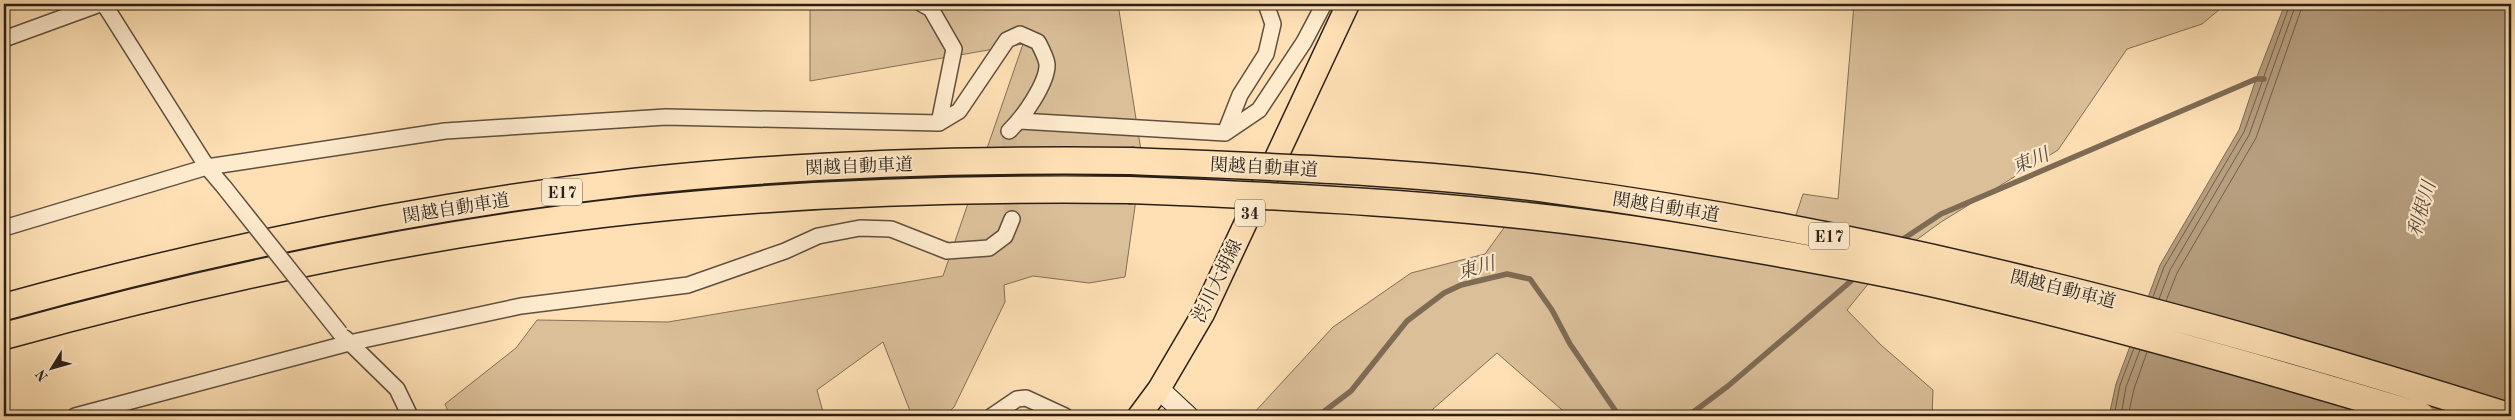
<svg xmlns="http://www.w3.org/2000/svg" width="2515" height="420" viewBox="0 0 2515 420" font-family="'Old Standard TT','Noto Serif JP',serif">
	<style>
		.green { fill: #dabf99; stroke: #826f58 }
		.water { fill: #b69e7e; stroke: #7e6b54 }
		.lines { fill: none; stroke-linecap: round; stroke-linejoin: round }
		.shore { stroke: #705e4a; stroke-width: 1 }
		.stream { stroke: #7e6b54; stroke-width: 5.5 }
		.street-tunnel { stroke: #d4b994; stroke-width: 15; stroke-dasharray: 15 8; stroke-linecap: butt }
		.street-casing { stroke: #5f4f3e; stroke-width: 18 }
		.secondary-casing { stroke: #2a1f16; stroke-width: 22 }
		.primary-casing { stroke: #2a1f16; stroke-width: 25 }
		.highway-casing { stroke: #2a1f16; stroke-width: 29 }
		.street { stroke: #feebce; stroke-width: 15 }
		.secondary { stroke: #feebce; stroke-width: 20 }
		.primary { stroke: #fee0b4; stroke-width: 22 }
		.highway { stroke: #fee0b4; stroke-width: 26 }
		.street-bridge-casing { stroke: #5f4f3e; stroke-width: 18; stroke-linecap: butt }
		.highway-bridge-casing { stroke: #2a1f16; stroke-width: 29; stroke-linecap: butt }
		.street-bridge { stroke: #feebce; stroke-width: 15 }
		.highway-bridge { stroke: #fee0b4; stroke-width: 26 }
		.labels { text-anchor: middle; stroke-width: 4.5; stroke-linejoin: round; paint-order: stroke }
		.shield { fill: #feebce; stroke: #6a5c4d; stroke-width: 1 }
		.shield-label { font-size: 16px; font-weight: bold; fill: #2a1f16 }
		.street-label { font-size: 18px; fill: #2a1f16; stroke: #feebce }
		.water-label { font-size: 19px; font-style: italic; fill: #5b4b3a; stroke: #feebce }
	</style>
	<rect width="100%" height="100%" fill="#fee0b4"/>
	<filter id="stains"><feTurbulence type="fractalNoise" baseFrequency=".004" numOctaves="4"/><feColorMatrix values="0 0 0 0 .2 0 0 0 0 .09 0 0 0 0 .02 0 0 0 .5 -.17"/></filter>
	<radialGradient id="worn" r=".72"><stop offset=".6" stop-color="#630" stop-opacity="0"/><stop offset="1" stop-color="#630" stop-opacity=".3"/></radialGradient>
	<path class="green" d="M 810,4 L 1118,4 L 1142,157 L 1125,277 L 1089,283 L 1033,276 L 1004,285 L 1005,302 L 954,407 L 945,416 L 912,416 L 883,342 L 817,390 L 824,416 L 450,416 L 445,404 L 516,348 L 537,320 L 668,322 L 943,276 L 1023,44 L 810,81 Z
		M 1854,4 L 2226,4 L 2202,24 L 2127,49 L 2058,150 L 1941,222 L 1886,262 L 1847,310 L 1881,345 L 1933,390 L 1932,416 L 1569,416 L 1497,353 L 1425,416 L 1251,416 L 1333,327 L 1411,273 L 1485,254 L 1506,225 L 1781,261 L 1803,194 L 1838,199 Z"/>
	<path class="water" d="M 2285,4 L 2511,4 L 2511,416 L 2109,416 L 2116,384 L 2160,265 L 2239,130 L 2256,79 Z"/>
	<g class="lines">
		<path class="shore" d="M 2153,297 L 2164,267 L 2244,132 L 2290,4
			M 2159,299 L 2170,270 L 2249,135 L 2296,4
			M 2166,301 L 2177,273 L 2256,138 L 2303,4
			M 2114,416 L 2120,385 L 2134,348
			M 2121,416 L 2126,387 L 2140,350
			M 2128,416 L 2134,389 L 2147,352"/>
		<path class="stream" d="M 1897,243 L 1941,214 L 2256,79 L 2264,79
			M 1318,416 L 1351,391 L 1407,321 L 1444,293 L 1461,285 L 1507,274 L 1530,279 L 1552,310 L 1570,344 L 1619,416
			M 1688,416 L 1728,386 L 1857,276"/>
		<path class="street-tunnel" d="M 1009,131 L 1012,219"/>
		<g class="street-casing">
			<path id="street" d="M 104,4 L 207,167 L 224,187
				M 922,4 L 931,9 L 954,49 L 939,123
				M 4,39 L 100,4
				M 1020,121 L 1225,133 L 1259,110 L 1304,42 L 1324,4
				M 1225,133 L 1240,95 L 1266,54 L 1273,24 L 1266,4
				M 4,228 L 207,167 L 445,131 L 666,117 L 939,123 L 959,111 L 1007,40 L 1020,34 L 1038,42 C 1041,48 1046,57 1047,64 C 1048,83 1022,119 1009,131
				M 345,338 L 397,389 L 410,416
				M 75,416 L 349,343 L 521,306 L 688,285 L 785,251 L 818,236 L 860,228 L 891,229 L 947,251 L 989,248 L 1005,236 L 1012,219
				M 992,416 L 1017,399 L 1026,398 L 1065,416"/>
		</g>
		<g class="secondary-casing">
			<path id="secondary" d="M 1159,389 L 1188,416"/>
		</g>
		<g class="primary-casing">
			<path id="primary" d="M 1139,416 L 1159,389 L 1203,314 L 1348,4"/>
		</g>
		<g class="highway-casing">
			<path id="highway" d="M 4,307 C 210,250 421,206 633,182 C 798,164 965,159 1131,161
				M 4,336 C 211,279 423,233 638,210 C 801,193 966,188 1129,190"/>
		</g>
		<use href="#street" class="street"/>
		<use href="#secondary" class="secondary"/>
		<use href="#primary" class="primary"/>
		<use href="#highway" class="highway"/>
		<g class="street-bridge-casing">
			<path id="street-bridge" d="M 224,187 L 340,333"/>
		</g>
		<g class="highway-bridge-casing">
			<path id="highway-bridge" d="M 1131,161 C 1272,167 1414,171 1554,190 C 1879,233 2196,317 2508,416
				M 1129,190 C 1310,197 1491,206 1670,235 C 1763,250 1857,266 1949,287 C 2108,324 2265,369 2421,416"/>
		</g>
		<use href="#street-bridge" class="street-bridge"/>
		<use href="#highway-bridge" class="highway-bridge"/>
	</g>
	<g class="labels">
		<g class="shield">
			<rect x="542" y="178.5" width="40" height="27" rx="4"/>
			<rect x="1235" y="199.5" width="30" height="27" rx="4"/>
			<rect x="1809" y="222.5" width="40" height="27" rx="4"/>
		</g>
		<g class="shield-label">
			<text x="562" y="198">E17</text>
			<text x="1250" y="219">34</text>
			<text x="1829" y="242">E17</text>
		</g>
		<g class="street-label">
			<text transform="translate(859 166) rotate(-2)" y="6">関越自動車道</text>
			<text transform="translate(1264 167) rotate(3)" y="6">関越自動車道</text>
			<text transform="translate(1666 207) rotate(9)" y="6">関越自動車道</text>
			<text transform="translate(456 208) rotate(-9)" y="6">関越自動車道</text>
			<text transform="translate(1217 281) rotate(-64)" y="6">渋川大胡線</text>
			<text transform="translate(2063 289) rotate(14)" y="6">関越自動車道</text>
		</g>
		<g class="water-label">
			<text transform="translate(2030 160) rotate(-23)" y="7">東川</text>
			<text transform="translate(2421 209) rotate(-74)" y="7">利根川</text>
			<text transform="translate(1476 267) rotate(-15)" y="7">東川</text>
		</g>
	</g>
	<rect width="2515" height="420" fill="none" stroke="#fee0b4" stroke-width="20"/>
	<rect x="5" y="5" width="2505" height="410" fill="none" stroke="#2a1f16" stroke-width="2.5"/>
	<rect x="10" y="10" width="2495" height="400" fill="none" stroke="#2a1f16"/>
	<g transform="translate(52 368) rotate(233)" stroke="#feebce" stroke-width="4" paint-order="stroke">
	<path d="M0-4L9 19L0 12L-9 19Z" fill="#2a1f16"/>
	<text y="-8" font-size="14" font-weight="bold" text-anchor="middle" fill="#2a1f16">N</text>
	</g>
	<rect width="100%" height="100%" filter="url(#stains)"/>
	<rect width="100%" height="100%" fill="url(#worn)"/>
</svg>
